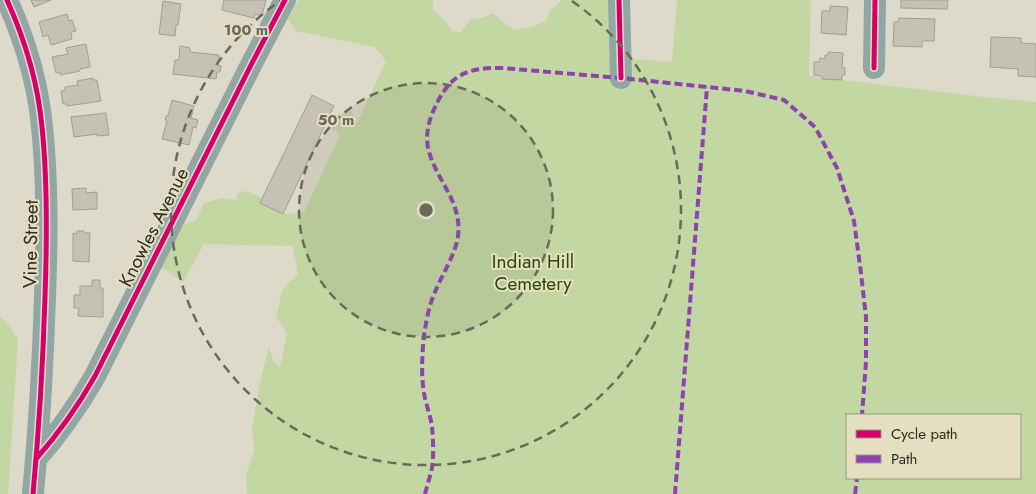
<svg xmlns="http://www.w3.org/2000/svg" width="1036" height="494" viewBox="0 0 1036 494" font-family="Jost,sans-serif">
	<style>
		.green { fill: #c2d7a1; fill-rule: evenodd }
		.building { fill: #c5c2b5; stroke: #a19f92 }
		.lines { fill: none; stroke-linecap: round; stroke-linejoin: round }
		.minor { stroke: #92a7a5; stroke-width: 22 }
		.quiet { stroke: #8e44ad; stroke-width: 4; stroke-dasharray: 8 4; stroke-linecap: butt }
		.cycleway-casing { stroke: #e5dfc2; stroke-width: 8 }
		.cycleway { stroke: #d6006c; stroke-width: 5 }
		.ring { fill: none; stroke: #6b695c; stroke-width: 2.5; stroke-dasharray: 9 6 }
		.labels { text-anchor: middle; stroke-width: 4; stroke-linejoin: round; paint-order: stroke }
		.street-label { font-size: 19px; fill: #2e2c21; stroke: #e5dfc2 }
		.park-label { font-size: 19px; fill: #2c4701; stroke: #e5dfc2 }
		.centre { fill: #6b695c; stroke: #e5dfc2; stroke-width: 2.5 }
		.ring-label { font-size: 15px; text-anchor: middle; font-weight: bold; fill: #6b695c; stroke: #e5dfc2; stroke-width: 4; stroke-linejoin: round; paint-order: stroke }
	</style>
	<rect width="100%" height="100%" fill="#dddaca"/>
	<path class="green" d="M 298,0 L 433,0 L 433,9 L 446,22 L 452,30 L 460,33 L 471,19 L 483,18 L 492,13 L 514,30 L 532,27 L 547,20 L 549,10 L 556,6 L 562,0 L 612,0 L 611,43 L 608,57 L 672,62 L 677,0 L 811,0 L 809,76 L 984,97 L 1036,102 L 1036,494 L 247,494 L 246,475 L 254,450 L 252,428 L 260,383 L 269,347 L 273,361 L 280,367 L 287,333 L 276,317 L 283,288 L 298,274 L 293,246 L 204,244 L 183,282 L 158,265 L 173,231 L 197,219 L 204,203 L 222,198 L 236,200 L 238,193 L 247,191 L 262,198 L 282,214 L 304,212 L 340,135 L 331,127 L 337,115 L 351,110 L 357,123 L 386,61 L 375,47 L 296,31 L 288,19 ZM 847,415 L 1020,415 L 1020,478 L 847,478 Z
		M 0,317 L 6,322 L 18,339 L 8,494 L 0,494 Z"/>
	<path class="building" d="M 31,0 L 51,0 L 34,7 Z
		M 224,0 L 266,0 L 262,16 L 255,14 L 254,18 L 222,10 Z
		M 901,0 L 948,0 L 947,9 L 901,8 Z
		M 163,1 L 181,4 L 178,25 L 176,25 L 175,36 L 159,34 Z
		M 830,6 L 848,7 L 846,35 L 821,33 L 822,11 L 830,11 Z
		M 67,14 L 69,21 L 72,20 L 76,31 L 71,32 L 72,39 L 51,45 L 48,35 L 43,37 L 39,22 Z
		M 899,18 L 935,19 L 934,41 L 922,41 L 922,47 L 893,46 L 894,22 L 898,22 Z
		M 991,37 L 1021,38 L 1021,43 L 1036,44 L 1036,77 L 1018,76 L 1018,69 L 990,67 Z
		M 86,44 L 90,67 L 80,69 L 80,71 L 60,75 L 60,72 L 56,73 L 52,57 L 68,54 L 66,48 Z
		M 180,46 L 190,48 L 190,52 L 219,55 L 218,65 L 221,66 L 220,72 L 217,72 L 216,79 L 173,74 L 175,60 L 179,60 Z
		M 828,52 L 843,53 L 842,68 L 845,68 L 845,75 L 842,75 L 842,80 L 822,79 L 822,76 L 814,75 L 814,62 L 819,62 L 820,58 L 825,59 L 825,55 L 828,55 Z
		M 93,78 L 93,80 L 97,80 L 101,101 L 67,106 L 67,104 L 63,104 L 61,91 L 65,90 L 65,87 L 78,85 L 77,81 Z
		M 312,95 L 334,106 L 283,214 L 260,203 Z
		M 172,100 L 194,106 L 191,118 L 198,120 L 196,128 L 193,127 L 189,145 L 162,139 L 167,121 L 165,120 L 166,116 L 168,116 Z
		M 106,113 L 109,135 L 97,136 L 97,134 L 74,137 L 71,117 Z
		M 86,188 L 86,193 L 97,192 L 97,209 L 73,210 L 72,189 Z
		M 77,231 L 84,231 L 84,233 L 90,233 L 89,262 L 73,261 L 73,233 L 77,234 Z
		M 92,280 L 100,280 L 100,288 L 103,288 L 103,317 L 78,316 L 79,308 L 74,308 L 74,295 L 80,295 L 80,286 L 92,286 Z"/>
	<g class="lines">
		<path class="minor" d="M 7,0 C 25,40 38,84 42,127 C 48,184 47,241 45,297 C 43,363 39,429 33,494
			M 619,0 L 621,78
			M 874,68 L 875,0
			M 36,459 C 59,433 78,406 95,376 L 252,63 L 285,0"/>
		<path class="quiet" d="M 425,494 C 427,486 430,477 432,468 C 434,455 433,439 432,426 C 430,415 426,404 424,393 C 421,374 422,355 424,336 C 426,322 429,305 435,292 C 442,275 456,253 458,236 C 462,203 439,183 430,155 C 425,141 427,127 432,114 C 447,78 462,67 502,68 L 621,78 L 745,91 L 784,100 L 815,127 L 837,168 L 854,221 L 861,273 L 866,317 L 866,362 L 862,415
			M 675,494 L 707,87
			M 855,494 L 857,478"/>
		<g class="cycleway-casing">
			<path id="cycleway" d="M 7,0 C 25,40 38,84 42,127 C 48,184 47,241 45,297 C 43,363 39,429 33,494
				M 619,0 L 621,78
				M 874,68 L 875,0
				M 36,459 C 59,433 78,406 95,376 L 252,63 L 285,0"/>
		</g>
		<use href="#cycleway" class="cycleway"/>
	</g>
	<circle cx="426" cy="210" r="127" fill="#6b695c" fill-opacity=".12"/>
	<g class="ring">
		<circle cx="426" cy="210" r="127"/>
		<path d="M572 1A255 255 0 1 1 280 1"/>
	</g>
	<g class="labels">
		<g class="street-label">
			<text transform="translate(153 227) rotate(-63)" y="7">Knowles Avenue</text>
			<text transform="translate(30 244) rotate(-89)" y="7">Vine Street</text>
		</g>
		<g class="park-label">
			<text x="533" y="268">Indian Hill<tspan x="533" dy="22">Cemetery</tspan></text>
		</g>
	</g>
	<circle cx="426" cy="210" r="8" class="centre"/>
	<g class="ring-label">
		<text x="246" y="35">100 m</text>
		<text x="336" y="125">50 m</text>
	</g>
	<rect x="846" y="414" width="175" height="65" fill="#e5dfc2" stroke="#9c9782"/>
	<rect x="856" y="430" width="25" height="8" fill="#d6006c" stroke="#9c9782"/>
	<text x="891" y="439" font-size="15" fill="#2e2c21">Cycle path</text>
	<rect x="856" y="455" width="25" height="8" fill="#8e44ad" stroke="#9c9782"/>
	<text x="891" y="464" font-size="15" fill="#2e2c21">Path</text>
</svg>
